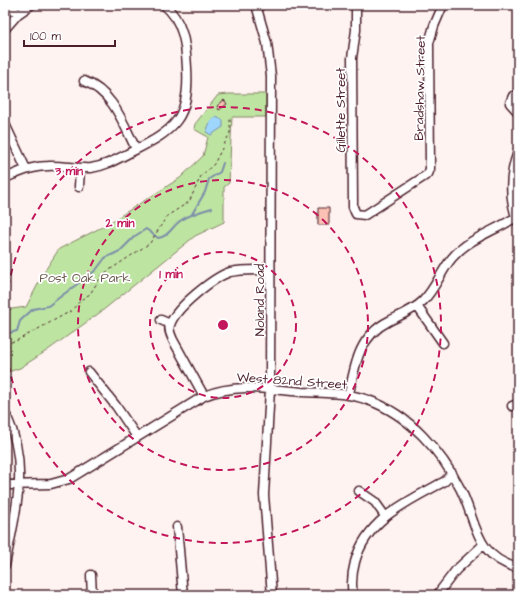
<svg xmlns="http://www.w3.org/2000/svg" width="523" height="600" viewBox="0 0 523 600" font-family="'Architects Daughter',sans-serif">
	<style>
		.green { fill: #bde5a1; stroke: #848266 }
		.water { fill: #9ed6fd; stroke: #7c8da9 }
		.shadow { fill: #0003 }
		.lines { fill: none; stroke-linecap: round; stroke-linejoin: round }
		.stream { stroke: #7c8da9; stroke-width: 2 }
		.building { fill: #fbc1b4; stroke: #4a1f2b }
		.minor-casing { stroke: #4a1f2b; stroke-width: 11 }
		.path { stroke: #4a1f2b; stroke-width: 1; stroke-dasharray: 3 3; stroke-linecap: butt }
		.minor { stroke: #fff; stroke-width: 8 }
		.ring { fill: none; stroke: #c2185b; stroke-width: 2; stroke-dasharray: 7 5 }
		.labels { text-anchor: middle; stroke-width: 3.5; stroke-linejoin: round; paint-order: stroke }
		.street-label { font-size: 13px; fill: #4a1f2b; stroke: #fff }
		.park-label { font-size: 13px; fill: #6c5a4e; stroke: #fff }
		.centre { fill: #c2185b; stroke: #fff; stroke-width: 2 }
		.ring-label { font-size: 12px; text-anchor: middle; font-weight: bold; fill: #c2185b; stroke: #fff; stroke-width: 3.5; stroke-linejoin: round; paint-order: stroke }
	</style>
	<rect width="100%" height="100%" fill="#fef3f0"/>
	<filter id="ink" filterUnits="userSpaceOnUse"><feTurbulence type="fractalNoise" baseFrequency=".025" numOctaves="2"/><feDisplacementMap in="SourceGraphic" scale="8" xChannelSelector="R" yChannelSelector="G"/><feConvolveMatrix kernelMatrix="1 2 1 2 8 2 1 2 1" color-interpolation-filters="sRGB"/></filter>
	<g filter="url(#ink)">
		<path class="green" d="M 229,94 L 266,94 L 266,117 L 232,117 L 229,183 L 224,187 L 224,222 L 195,236 L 102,311 L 48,350 L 20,368 L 5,373 L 5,310 L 26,307 L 46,269 L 59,249 L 106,225 L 180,178 L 203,156 L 208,137 L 194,129 L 195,124 L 218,95 Z"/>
		<path class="water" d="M 216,117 L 223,120 L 223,127 L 211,135 L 206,132 L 211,120 Z"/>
		<path class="shadow" d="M 318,209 L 328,224 L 327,225 L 317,225 Z"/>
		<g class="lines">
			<path class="stream" d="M 192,214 L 205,192 L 209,179 L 220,172 L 223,163
				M 5,334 L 17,331 L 20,321 L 33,309 L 48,306 L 96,270 L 105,258 L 120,251 L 135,236 L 146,229 L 158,238 C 168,237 172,227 180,221 C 190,214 201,211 212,208"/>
		</g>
		<path class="building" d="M 224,100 L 227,104 L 219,110 L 217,106 Z
			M 318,208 L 329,208 L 329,225 L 318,225 Z"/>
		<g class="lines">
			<g class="minor-casing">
				<path id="minor" d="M 10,5 L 18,14
					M 256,5 L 267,43 L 271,76 L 270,389 L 264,495 L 272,595
					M 356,5 L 356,30 L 352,58 L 353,207 L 356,214 L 365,215 L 428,174 L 430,169 L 429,43 L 434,26 L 443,5
					M 5,29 L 18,14 L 31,5
					M 84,81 C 113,92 123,123 136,149
					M 518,96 L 513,96 L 510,103 L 518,112
					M 5,124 L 26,169
					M 518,152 C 509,175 509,200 518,222
					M 5,178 C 20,172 32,166 48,166 C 62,165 77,169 91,168 C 106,166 119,158 133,151 C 175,130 190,118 187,68 C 186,45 183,20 164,5
					M 79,187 L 80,168
					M 417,306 L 443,343
					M 161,320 L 170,324
					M 89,372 L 116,406 L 137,437
					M 349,394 C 355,364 359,336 389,321 C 401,315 414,310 423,301 C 436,288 441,271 452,258 C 469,238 495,231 516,217
					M 204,396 L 173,340 C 171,335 168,330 170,325 C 175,308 214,277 230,272 C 243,269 257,270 270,270
					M 512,406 L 518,404
					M 5,485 L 51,484 L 69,479 L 204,396 C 236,383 268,389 302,392 C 324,393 347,392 368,400 C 410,415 441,451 461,490 C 477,523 475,557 518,568
					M 359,491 L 375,502 L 385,516
					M 177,527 L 183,595
					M 5,565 C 15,514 30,467 7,417
					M 91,575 L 92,595
					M 353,595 C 351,584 352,573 355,562 C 367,518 409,501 445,481 L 452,473
					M 437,595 L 456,570 L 483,545"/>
			</g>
			<path class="path" d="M 5,344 L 18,340 L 71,311 L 82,299 L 90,294 L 102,275 L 150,243 L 167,216 L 189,202 L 201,176 L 214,164 L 230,133 L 230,116"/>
			<use href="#minor" class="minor"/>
		</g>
	</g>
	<g class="ring">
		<circle cx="223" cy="325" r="73"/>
		<circle cx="223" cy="325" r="145"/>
		<path d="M5 323A218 218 0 1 1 5 327"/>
	</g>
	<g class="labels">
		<g class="street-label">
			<text transform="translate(419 88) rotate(-89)" y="5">Bradshaw Street</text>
			<text transform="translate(340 110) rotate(-90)" y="5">Gillette Street</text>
			<text transform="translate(259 300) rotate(-90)" y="5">Noland Road</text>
			<text transform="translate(292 380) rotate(4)" y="5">West 82nd Street</text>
		</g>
		<g class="park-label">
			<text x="85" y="282">Post Oak Park</text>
		</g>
	</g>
	<circle cx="223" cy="325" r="6" class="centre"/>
	<g class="ring-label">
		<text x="69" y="175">3 min</text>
		<text x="120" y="227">2 min</text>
		<text x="171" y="278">1 min</text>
	</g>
	<rect width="523" height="600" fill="none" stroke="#fff" stroke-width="20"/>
	<rect x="10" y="10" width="503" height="580" fill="none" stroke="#4a1f2b" stroke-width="1.5" filter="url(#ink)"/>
	<path d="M24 40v6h91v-6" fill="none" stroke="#4a1f2b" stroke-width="2"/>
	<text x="30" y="40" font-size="12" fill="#4a1f2b" stroke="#ffffff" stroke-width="3" paint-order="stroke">100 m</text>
</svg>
